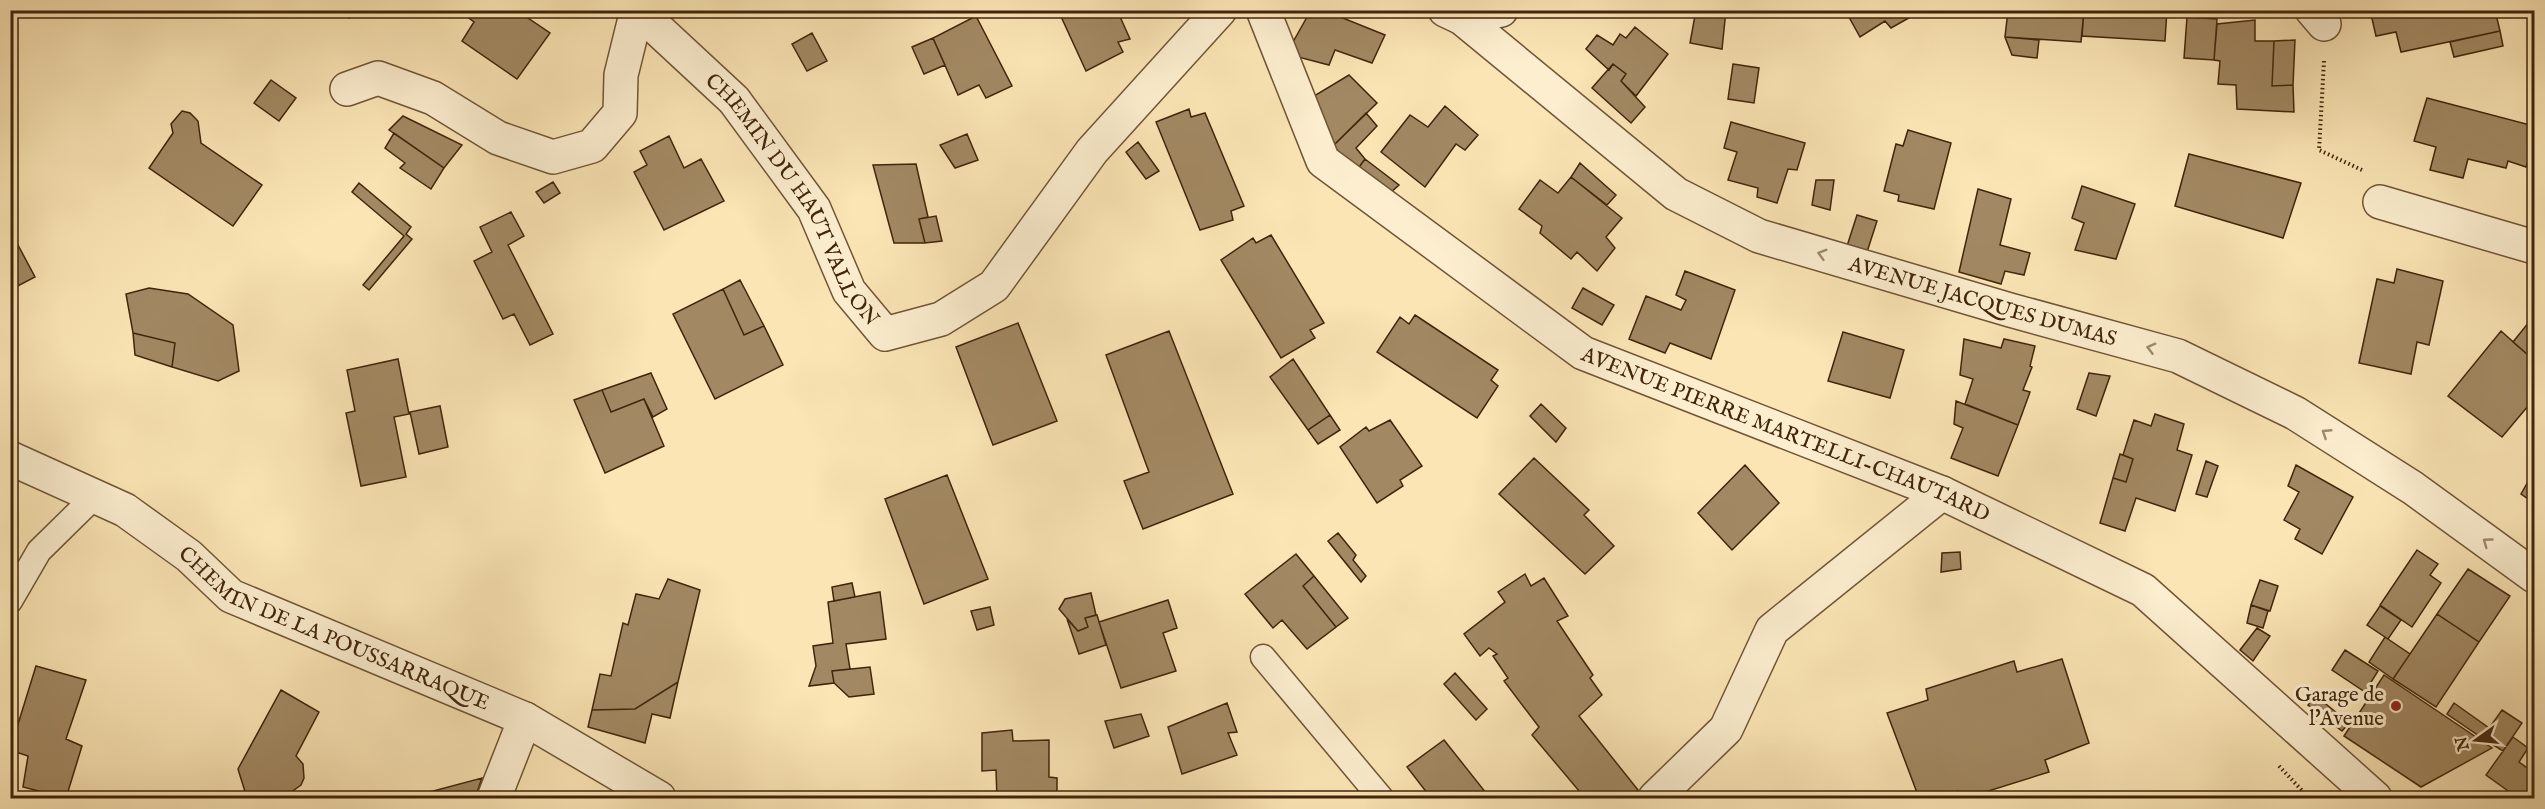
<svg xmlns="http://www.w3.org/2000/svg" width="2545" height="809" viewBox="0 0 2545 809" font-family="'IM FELL English',serif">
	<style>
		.building { fill: #a28963; stroke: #41250b; stroke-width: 1.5 }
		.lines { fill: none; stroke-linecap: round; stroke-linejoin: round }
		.service-casing { stroke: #705536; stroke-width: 27 }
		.minor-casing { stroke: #705536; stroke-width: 36 }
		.path { stroke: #41250b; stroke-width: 4; stroke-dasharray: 1.5 3; stroke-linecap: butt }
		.service { stroke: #fceecf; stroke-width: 24 }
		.minor { stroke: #fceecf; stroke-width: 33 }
		.oneway { stroke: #9e8a6d }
		.poi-dot { fill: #8f2418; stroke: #fceecf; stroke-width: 2 }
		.labels { text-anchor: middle; stroke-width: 6; stroke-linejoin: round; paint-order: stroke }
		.street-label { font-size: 21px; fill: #41250b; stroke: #fceecf }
		.poi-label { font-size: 21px; fill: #41250b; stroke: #fceecf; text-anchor: end }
	</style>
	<rect width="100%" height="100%" fill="#fbe5b5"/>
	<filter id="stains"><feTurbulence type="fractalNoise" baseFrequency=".00333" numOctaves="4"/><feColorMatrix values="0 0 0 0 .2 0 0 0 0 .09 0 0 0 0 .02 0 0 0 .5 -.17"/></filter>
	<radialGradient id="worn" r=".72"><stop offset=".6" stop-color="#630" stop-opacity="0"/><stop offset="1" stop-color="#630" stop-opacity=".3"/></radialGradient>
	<path class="building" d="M 340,10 L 355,10 L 349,18 Z
		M 458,10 L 516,10 L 550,33 L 517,79 L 462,41 L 474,22 Z
		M 1058,10 L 1117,10 L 1130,39 L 1118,42 L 1123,52 L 1086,71 Z
		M 1311,10 L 1323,10 L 1385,35 L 1372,63 L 1335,50 L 1329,65 L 1298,57 L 1293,42 Z
		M 1696,10 L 1726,10 L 1722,49 L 1690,43 Z
		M 1845,10 L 1923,10 L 1891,28 L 1885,21 L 1860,37 Z
		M 2008,10 L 2084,10 L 2081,42 L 2005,37 Z
		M 2084,10 L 2167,10 L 2165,41 L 2082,36 Z
		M 2370,10 L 2495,10 L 2500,31 L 2401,52 L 2396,32 L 2376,36 Z
		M 976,16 L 1012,86 L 986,98 L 979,85 L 958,95 L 933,38 Z
		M 2187,17 L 2217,19 L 2214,60 L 2184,58 Z
		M 2255,20 L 2255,41 L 2274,41 L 2272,86 L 2293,85 L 2294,112 L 2237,109 L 2236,85 L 2218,84 L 2220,61 L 2214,60 L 2217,24 Z
		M 1635,27 L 1668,54 L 1636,96 L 1621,81 L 1626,74 L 1613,64 L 1609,70 L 1586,49 L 1597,35 L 1613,45 L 1620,34 L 1626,38 Z
		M 2500,31 L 2503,46 L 2454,57 L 2450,42 Z
		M 812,33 L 827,61 L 807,71 L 792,44 Z
		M 2005,37 L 2039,40 L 2037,58 L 2012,55 Z
		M 933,38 L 945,65 L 924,74 L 912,47 Z
		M 2295,40 L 2293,85 L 2272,86 L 2274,41 Z
		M 1613,64 L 1626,74 L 1621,81 L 1645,107 L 1631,123 L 1592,88 Z
		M 1733,64 L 1759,68 L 1754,103 L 1728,99 Z
		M 1349,75 L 1377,103 L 1333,146 L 1314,96 Z
		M 271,80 L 296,98 L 279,121 L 254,103 Z
		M 2427,98 L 2534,126 L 2534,144 L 2526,167 L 2508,161 L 2506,168 L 2468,159 L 2463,178 L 2430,170 L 2436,147 L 2414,141 Z
		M 1445,106 L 1478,135 L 1465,150 L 1456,144 L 1425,187 L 1381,152 L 1410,115 L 1428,127 Z
		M 1189,109 L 1191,117 L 1205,113 L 1244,206 L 1231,211 L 1233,220 L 1200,230 L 1156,122 Z
		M 182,111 L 190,113 L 198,121 L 201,143 L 262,185 L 233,226 L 149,168 L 173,133 L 171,124 Z
		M 1366,113 L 1377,126 L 1356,148 L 1365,159 L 1357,170 L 1333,146 Z
		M 403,116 L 462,145 L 444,168 L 389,130 Z
		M 1731,122 L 1805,143 L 1797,170 L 1788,169 L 1777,203 L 1757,197 L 1758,188 L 1728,180 L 1737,152 L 1724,148 Z
		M 1908,130 L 1951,143 L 1934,209 L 1898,201 L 1899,195 L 1884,191 L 1896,144 L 1903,146 Z
		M 394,133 L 444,168 L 431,189 L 400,168 L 405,163 L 385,148 Z
		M 967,134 L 978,160 L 955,168 L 940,145 Z
		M 669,136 L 684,168 L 701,159 L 724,201 L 664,230 L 634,172 L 647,165 L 640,151 Z
		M 1138,142 L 1159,171 L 1146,179 L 1126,152 Z
		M 2189,154 L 2301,183 L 2283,238 L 2175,206 Z
		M 1365,159 L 1399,185 L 1389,194 L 1357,170 Z
		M 1580,163 L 1616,195 L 1607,205 L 1571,177 Z
		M 916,164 L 928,217 L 919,219 L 925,243 L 894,243 L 873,165 Z
		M 1571,177 L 1622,218 L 1606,237 L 1615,248 L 1597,271 L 1577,252 L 1571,259 L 1540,233 L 1542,226 L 1519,209 L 1540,180 L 1558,193 Z
		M 1816,180 L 1834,180 L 1830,210 L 1812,205 Z
		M 553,182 L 560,193 L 544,203 L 536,192 Z
		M 359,183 L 411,227 L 406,234 L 412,239 L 369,290 L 363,285 L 404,236 L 352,192 Z
		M 2082,186 L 2135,204 L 2116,259 L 2075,250 L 2084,223 L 2072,218 Z
		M 1978,189 L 2011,199 L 2000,245 L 2030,253 L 2024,275 L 2005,271 L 2001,284 L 1959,272 Z
		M 511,212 L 524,236 L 508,245 L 553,334 L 530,345 L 514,314 L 503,319 L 474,261 L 492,252 L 480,227 Z
		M 1857,215 L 1877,221 L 1867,252 L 1847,246 Z
		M 936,216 L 942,241 L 925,243 L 919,219 Z
		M 10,230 L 35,277 L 10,290 Z
		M 1271,235 L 1324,323 L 1310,330 L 1315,338 L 1281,358 L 1221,260 L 1253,238 L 1256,243 Z
		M 2397,269 L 2443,281 L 2429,345 L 2417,342 L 2411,374 L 2359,363 L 2377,279 L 2394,283 Z
		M 1685,271 L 1735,290 L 1711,359 L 1670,343 L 1665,353 L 1629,339 L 1646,296 L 1681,310 L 1686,300 L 1676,295 Z
		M 740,280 L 764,326 L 744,335 L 723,289 Z
		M 149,288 L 188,294 L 233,325 L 239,371 L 218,381 L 172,367 L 175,343 L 133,333 L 126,294 Z
		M 1583,288 L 1614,305 L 1602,325 L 1572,308 Z
		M 723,289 L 744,335 L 764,326 L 783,365 L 715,399 L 673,314 Z
		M 1415,315 L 1498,370 L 1491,380 L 1498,386 L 1477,418 L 1377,352 L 1400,317 L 1409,324 Z
		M 2529,322 L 2534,327 L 2534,350 L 2528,355 L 2513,342 Z
		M 1018,323 L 1057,421 L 993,445 L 956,347 Z
		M 1169,331 L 1233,494 L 1143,529 L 1124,481 L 1149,472 L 1106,355 Z
		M 2501,331 L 2528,355 L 2534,350 L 2534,399 L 2502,437 L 2448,396 Z
		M 1843,332 L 1904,350 L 1890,398 L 1828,381 Z
		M 133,333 L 175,343 L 172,367 L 135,355 Z
		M 1964,339 L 2001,348 L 2004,339 L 2035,346 L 2030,366 L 2032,367 L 2023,390 L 2030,392 L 2018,425 L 1965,404 L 1973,379 L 1960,375 Z
		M 398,359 L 409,414 L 394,417 L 406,477 L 361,486 L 346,413 L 355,411 L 347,370 Z
		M 1293,359 L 1330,415 L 1308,430 L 1270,377 Z
		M 651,373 L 667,409 L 653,417 L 644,399 L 611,412 L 602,390 Z
		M 2089,373 L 2110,376 L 2096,416 L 2077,409 Z
		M 602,390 L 611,412 L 644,399 L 664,446 L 605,473 L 574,400 Z
		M 1956,401 L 2018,425 L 1998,476 L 1951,458 L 1963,428 L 1954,424 Z
		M 1541,404 L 1566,428 L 1556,442 L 1530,416 Z
		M 440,406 L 448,447 L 419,454 L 410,412 Z
		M 2155,414 L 2184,424 L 2177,450 L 2192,455 L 2175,511 L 2136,498 L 2125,531 L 2100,523 L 2113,478 L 2126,482 L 2133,459 L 2123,455 L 2134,420 L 2151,426 Z
		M 1330,415 L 1340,430 L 1318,444 L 1308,430 Z
		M 1390,420 L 1422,466 L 1400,480 L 1403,486 L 1377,503 L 1340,447 L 1366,427 L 1369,431 Z
		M 2120,454 L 2133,459 L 2126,482 L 2113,478 Z
		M 1534,458 L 1589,510 L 1584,515 L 1614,546 L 1585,574 L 1499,494 Z
		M 2206,461 L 2218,466 L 2207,497 L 2196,494 Z
		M 1745,465 L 1779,503 L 1732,550 L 1698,513 Z
		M 2296,465 L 2353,497 L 2322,554 L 2295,539 L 2300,529 L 2284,520 L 2299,492 L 2288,486 Z
		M 2534,471 L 2534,503 L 2521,494 Z
		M 947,475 L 988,579 L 924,604 L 885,499 Z
		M 1338,533 L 1356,555 L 1353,560 L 1366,576 L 1361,582 L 1328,541 Z
		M 2417,550 L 2438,564 L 2430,575 L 2441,583 L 2412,627 L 2380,605 Z
		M 1960,552 L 1961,569 L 1941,572 L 1942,553 Z
		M 1296,554 L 1314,576 L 1303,586 L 1336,627 L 1307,649 L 1282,620 L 1273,628 L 1245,594 Z
		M 2468,569 L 2510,596 L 2479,642 L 2437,614 Z
		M 1525,574 L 1531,586 L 1544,578 L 1568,616 L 1557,621 L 1593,675 L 1590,678 L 1602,695 L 1579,716 L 1638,790 L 1630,798 L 1585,798 L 1532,735 L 1539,727 L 1504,681 L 1508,678 L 1493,656 L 1497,654 L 1489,648 L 1480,656 L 1464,634 L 1505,602 L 1498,592 Z
		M 1314,576 L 1348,618 L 1336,627 L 1303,586 Z
		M 668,579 L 700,590 L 678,682 L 635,709 L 592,710 L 600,674 L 611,676 L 623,623 L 628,625 L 636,594 L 659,599 Z
		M 2260,580 L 2278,586 L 2270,611 L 2251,605 Z
		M 852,583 L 855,597 L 834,601 L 832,587 Z
		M 880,592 L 886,639 L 846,644 L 850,669 L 832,671 L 834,683 L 809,686 L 816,666 L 813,646 L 833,643 L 828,602 Z
		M 1091,593 L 1096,615 L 1085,618 L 1088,627 L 1078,631 L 1059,609 L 1065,599 Z
		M 1168,600 L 1177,628 L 1163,633 L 1176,671 L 1121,688 L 1099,622 Z
		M 2251,605 L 2268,611 L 2263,628 L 2247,623 Z
		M 2380,606 L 2401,620 L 2388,639 L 2367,625 Z
		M 990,607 L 994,625 L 977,630 L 971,611 Z
		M 2437,614 L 2479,642 L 2436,707 L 2393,679 Z
		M 1097,615 L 1106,645 L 1079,654 L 1067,619 L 1078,631 L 1088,627 L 1085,618 Z
		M 2257,628 L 2270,636 L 2253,661 L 2240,650 Z
		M 2385,637 L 2410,654 L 2393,679 L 2369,662 Z
		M 2345,650 L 2378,671 L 2365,692 L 2332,670 Z
		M 2062,659 L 2089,743 L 2045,760 L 2049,772 L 1966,798 L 1961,798 L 1958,791 L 1937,798 L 1919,798 L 1887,713 L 1928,700 L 1926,689 L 2014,661 L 2017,672 Z
		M 36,666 L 86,680 L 66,739 L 82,746 L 66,798 L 23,787 L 28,756 L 10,750 Z
		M 870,667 L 874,694 L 849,697 L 834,683 L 832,671 Z
		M 1455,673 L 1487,709 L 1476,720 L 1444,684 Z
		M 2384,675 L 2492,748 L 2421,787 L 2344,736 Z
		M 678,682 L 670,718 L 652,714 L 645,743 L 588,727 L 592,710 L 635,709 Z
		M 281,690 L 319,712 L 296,756 L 303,764 L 304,778 L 301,785 L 290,793 L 292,798 L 247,798 L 238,769 Z
		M 2315,695 L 2349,723 L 2342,731 L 2308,705 Z
		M 1227,703 L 1237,732 L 1228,733 L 1237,755 L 1182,774 L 1168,727 Z
		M 2454,703 L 2489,728 L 2482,738 L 2447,714 Z
		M 2502,710 L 2522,723 L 2503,751 L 2482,738 Z
		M 1141,714 L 1149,736 L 1114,748 L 1105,721 Z
		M 1012,730 L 1013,741 L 1049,740 L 1049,777 L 1057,778 L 1057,798 L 997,798 L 996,770 L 982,771 L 982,733 Z
		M 2513,737 L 2528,748 L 2519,762 L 2534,773 L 2534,794 L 2526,798 L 2518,798 L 2486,775 Z
		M 1444,740 L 1490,798 L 1431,798 L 1407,767 Z
		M 482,778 L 475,798 L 419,798 L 418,795 Z"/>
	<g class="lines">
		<g class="service-casing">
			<path id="service" d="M 10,601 L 39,551 L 95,496
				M 1263,657 L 1381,798"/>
		</g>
		<g class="minor-casing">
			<g id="minor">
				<path id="s1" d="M 637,10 L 734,100 L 814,209 L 849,291 L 885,334 L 941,319 L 994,286 L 1092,151 L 1220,10"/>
				<path id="s2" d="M 1263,10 L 1323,161 L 1583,353 L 1942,493 L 2143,590 L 2375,798"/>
				<path id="s3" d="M 1445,10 L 1462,18 L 1676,194 L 1759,236 L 2010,310 L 2178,356 L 2295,413 L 2413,488 L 2534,576"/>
				<path d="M 2312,10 L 2324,24"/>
				<path d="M 1462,18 L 1501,10"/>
				<path d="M 347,89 L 378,78 L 433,98 L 498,138 L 553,157 L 592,146 L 620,113 L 621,75 L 637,10"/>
				<path d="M 2380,202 L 2534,247"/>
				<path id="s4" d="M 10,458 L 125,510 L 189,556 L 231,596 L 525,719 L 659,798"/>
				<path d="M 494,798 L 525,719"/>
				<path d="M 1655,798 L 1726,729 L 1772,630 L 1942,493"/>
			</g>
		</g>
		<path class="path" d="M 2324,61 L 2319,150 L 2362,170
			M 2279,766 L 2309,798"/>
		<use href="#service" class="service"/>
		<use href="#minor" class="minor"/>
	</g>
	<defs><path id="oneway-chevron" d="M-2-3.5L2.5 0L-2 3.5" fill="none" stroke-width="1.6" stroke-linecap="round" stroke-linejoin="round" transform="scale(1.5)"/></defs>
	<g class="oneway">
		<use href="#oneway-chevron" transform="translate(1822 254) rotate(-164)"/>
		<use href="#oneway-chevron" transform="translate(2151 348) rotate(-165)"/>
		<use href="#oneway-chevron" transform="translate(2326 433) rotate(-147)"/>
		<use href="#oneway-chevron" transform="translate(2487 542) rotate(-144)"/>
	</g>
	<circle class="poi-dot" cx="2396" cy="706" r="6"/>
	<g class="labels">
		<g class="street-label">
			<text dy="7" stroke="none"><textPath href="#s1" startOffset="248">CHEMIN DU HAUT VALLON</textPath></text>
			<text dy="7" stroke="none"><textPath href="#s3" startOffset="622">AVENUE JACQUES DUMAS</textPath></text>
			<text dy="7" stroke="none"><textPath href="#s2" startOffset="704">AVENUE PIERRE MARTELLI-CHAUTARD</textPath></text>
			<text dy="7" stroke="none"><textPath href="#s4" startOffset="369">CHEMIN DE LA POUSSARRAQUE</textPath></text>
		</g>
		<g class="poi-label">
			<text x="2384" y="701">Garage de<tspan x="2384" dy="24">l'Avenue</tspan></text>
		</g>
	</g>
	<rect width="2545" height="809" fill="none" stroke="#fbe5b5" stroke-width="36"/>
	<rect x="12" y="12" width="2521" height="785" fill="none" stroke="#41250b" stroke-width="3"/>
	<rect x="18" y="18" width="2509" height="773" fill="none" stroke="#41250b" stroke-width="1.5"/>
	<g transform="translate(2476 740) rotate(255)" stroke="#fceecf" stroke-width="4.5" paint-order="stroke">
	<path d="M0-4.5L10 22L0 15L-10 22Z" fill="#41250b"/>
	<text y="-9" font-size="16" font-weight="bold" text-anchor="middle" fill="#41250b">N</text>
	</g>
	<rect width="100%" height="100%" filter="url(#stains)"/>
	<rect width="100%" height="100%" fill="url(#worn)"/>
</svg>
